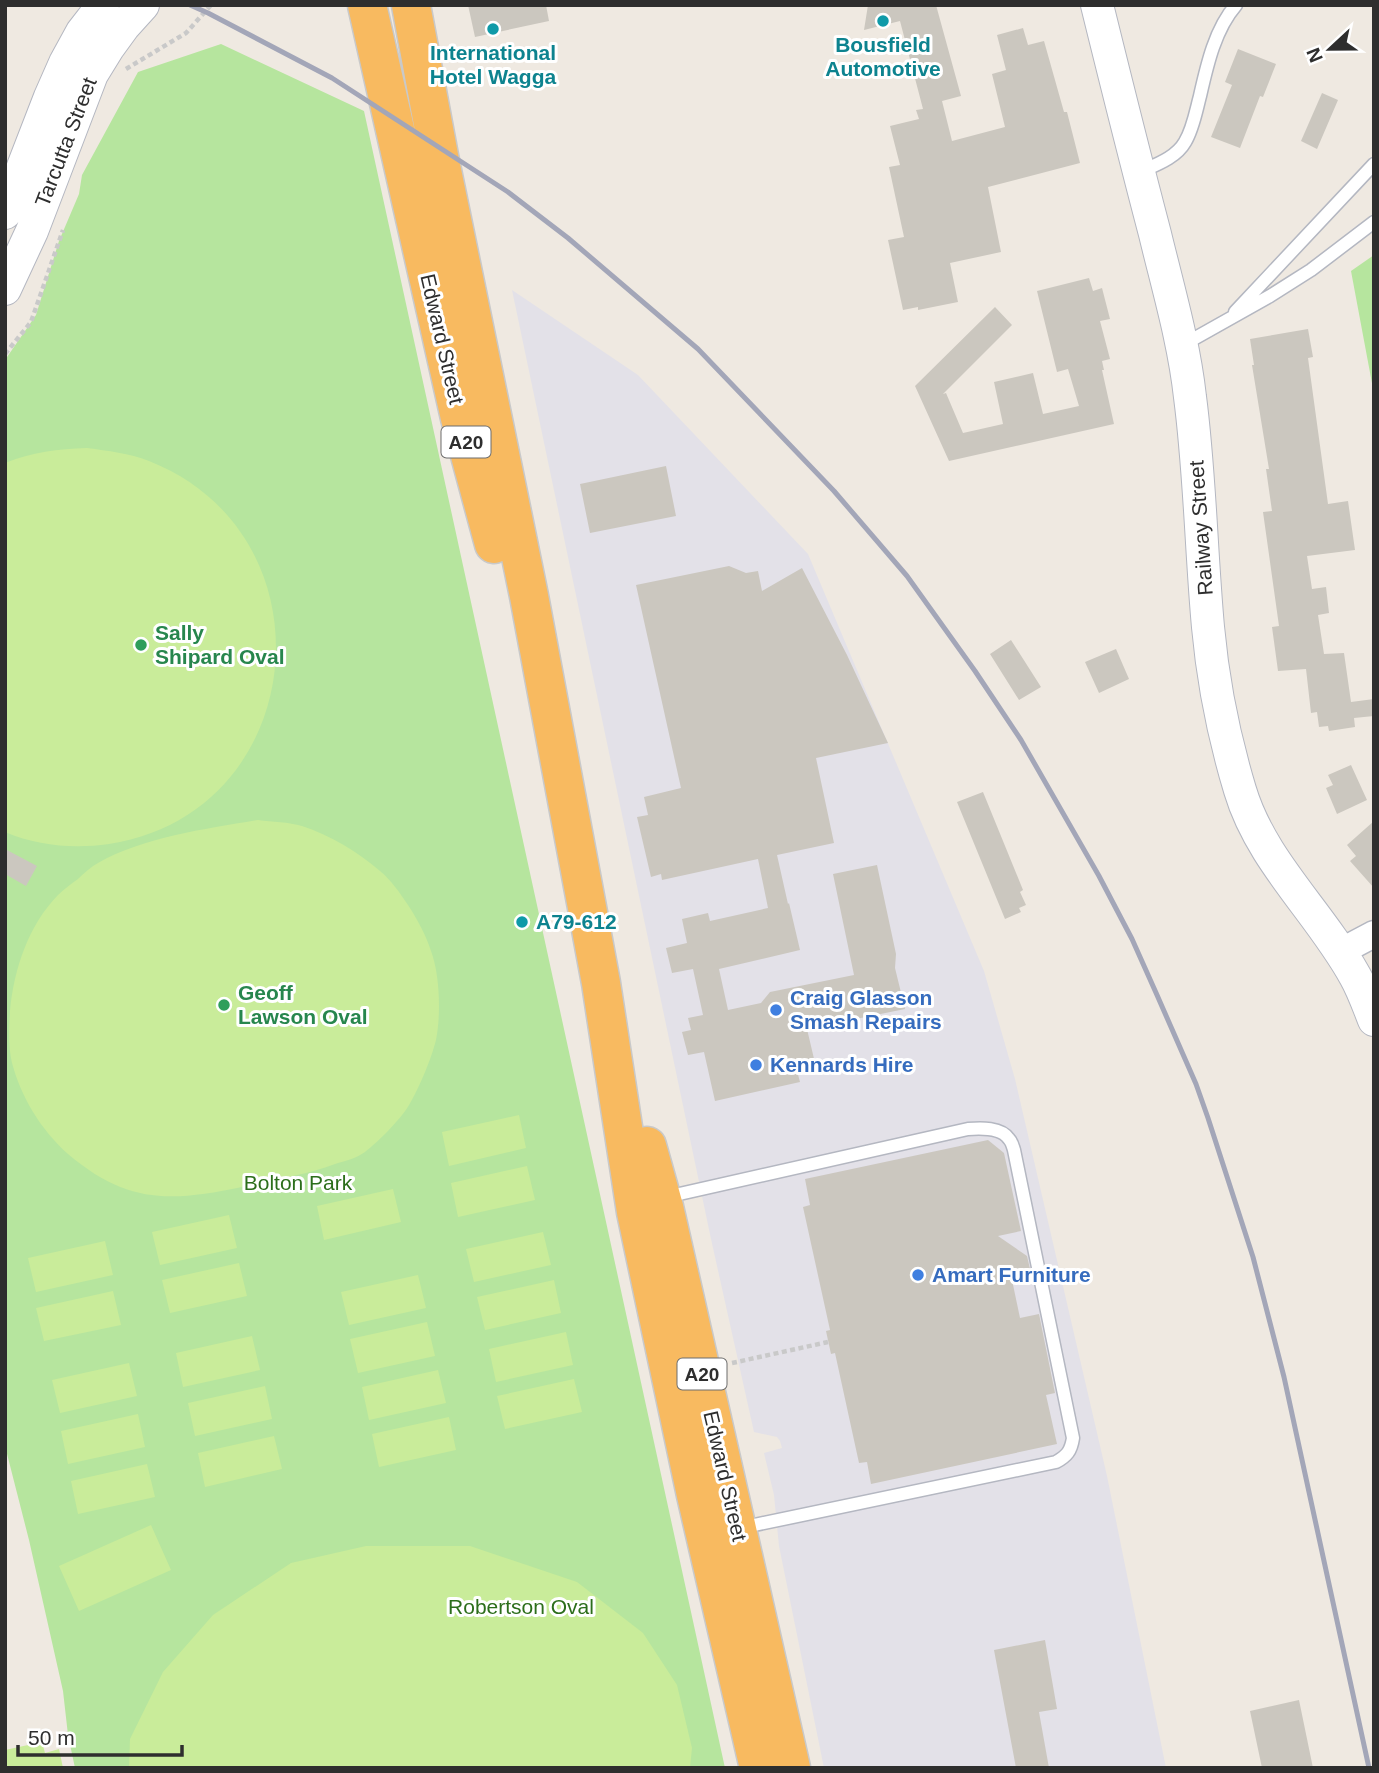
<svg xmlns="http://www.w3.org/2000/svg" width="1379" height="1773" viewBox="0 0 1379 1773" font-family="Arial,sans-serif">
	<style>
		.industrial { fill: #e3e1e8 }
		.green { fill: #b6e59e }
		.pitch { fill: #c9ec9a }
		.building { fill: #cbc7bf }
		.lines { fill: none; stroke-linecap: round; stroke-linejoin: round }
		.service-casing { stroke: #b4b7c1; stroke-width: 15 }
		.minor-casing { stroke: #b4b7c1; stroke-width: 29 }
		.tertiary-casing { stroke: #b4b7c1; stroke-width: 34 }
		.trunk-casing { stroke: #c9c9c9; stroke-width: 41 }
		.path { stroke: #c9c9c9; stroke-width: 4.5; stroke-dasharray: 5 3.5; stroke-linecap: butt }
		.service { stroke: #fff; stroke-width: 12 }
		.minor { stroke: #fff; stroke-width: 26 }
		.tertiary { stroke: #fff; stroke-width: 32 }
		.trunk { stroke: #f8ba60; stroke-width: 38 }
		.rail { stroke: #a3a6b8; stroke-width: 5 }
		.culture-dot { fill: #0f9aa8; stroke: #fff; stroke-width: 2.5 }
		.leisure-dot { fill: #2e9e5b; stroke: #fff; stroke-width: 2.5 }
		.shop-dot { fill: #3f7fe0; stroke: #fff; stroke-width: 2.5 }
		.labels { text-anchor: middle; stroke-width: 6; stroke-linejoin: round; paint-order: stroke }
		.shield { fill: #fff; stroke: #6d6d6d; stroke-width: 2 }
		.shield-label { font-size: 19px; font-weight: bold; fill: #2e2e2e }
		.culture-label { font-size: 21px; font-weight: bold; fill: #0d838f; stroke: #fff }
		.street-label { font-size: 21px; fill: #2e2e2e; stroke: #fff }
		.leisure-label { font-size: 21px; font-weight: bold; fill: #27864d; stroke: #fff; text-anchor: start }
		.shop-label { font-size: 21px; font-weight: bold; fill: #366cbe; stroke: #fff; text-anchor: start }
		.park-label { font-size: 21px; fill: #2c6e1b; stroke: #fff }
	</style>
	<rect width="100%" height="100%" fill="#efe9e1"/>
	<path class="industrial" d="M 512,290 L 638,375 L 808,554 L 984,971 L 1015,1079 L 1107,1476 L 1166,1768 L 824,1768 L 779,1546 L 774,1495 L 764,1453 L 782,1448 L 780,1441 L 777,1437 L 754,1432 L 711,1239 Z"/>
	<path class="green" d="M 221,44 L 364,111 L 725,1768 L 75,1768 L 68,1735 L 63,1691 L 29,1540 L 5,1446 L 5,360 L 36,315 L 59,241 L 79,194 L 82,175 L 138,72 Z
		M 1374,255 L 1374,394 L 1351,271 Z"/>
	<path class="pitch" d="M 87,448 C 108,451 129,453 149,461 C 337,535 310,813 109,844 C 74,849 38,846 5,832 L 5,463 C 32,452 58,449 87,448 Z
		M 258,820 C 272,822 289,822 302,826 C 330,835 358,852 380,871 C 391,880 400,893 408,905 C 417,919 426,935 431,951 C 440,975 441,1015 436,1040 C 431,1060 419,1088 409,1105 C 400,1120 379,1141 365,1152 C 357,1158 345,1161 335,1164 C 305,1175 273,1180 242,1187 C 170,1202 127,1204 68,1154 C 41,1130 21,1097 12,1063 C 8,1046 9,1028 10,1011 C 14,969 28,926 58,895 C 64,889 71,884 78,879 C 84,873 91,867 98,863 C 144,837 206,829 258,820 Z
		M 519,1115 L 526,1148 L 449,1166 L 442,1132 Z
		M 527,1166 L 535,1200 L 458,1217 L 451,1183 Z
		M 393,1189 L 401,1222 L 324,1240 L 317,1206 Z
		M 229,1215 L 237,1248 L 160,1265 L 152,1232 Z
		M 543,1232 L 551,1265 L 474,1282 L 466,1249 Z
		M 105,1241 L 113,1275 L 36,1292 L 28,1258 Z
		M 239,1263 L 247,1296 L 170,1313 L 162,1280 Z
		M 418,1275 L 426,1308 L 349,1325 L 341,1292 Z
		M 554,1280 L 561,1313 L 485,1330 L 477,1297 Z
		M 113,1291 L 121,1325 L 44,1341 L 36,1308 Z
		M 427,1322 L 435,1356 L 358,1373 L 350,1339 Z
		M 566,1332 L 573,1365 L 496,1382 L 489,1349 Z
		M 252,1336 L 260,1370 L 183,1387 L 176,1353 Z
		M 129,1363 L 137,1396 L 60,1413 L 52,1380 Z
		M 438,1370 L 446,1403 L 369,1420 L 362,1387 Z
		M 574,1379 L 582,1412 L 505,1429 L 497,1396 Z
		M 265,1386 L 272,1419 L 195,1436 L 188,1403 Z
		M 138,1414 L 145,1447 L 68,1464 L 61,1431 Z
		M 449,1417 L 456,1450 L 379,1467 L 372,1434 Z
		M 274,1436 L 282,1469 L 205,1487 L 198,1453 Z
		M 147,1464 L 155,1497 L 78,1514 L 71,1481 Z
		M 151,1525 L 171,1570 L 79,1611 L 59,1566 Z
		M 366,1546 L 470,1546 L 577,1582 L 643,1633 L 677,1685 L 692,1748 L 690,1768 L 129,1768 L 130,1739 L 163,1672 L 213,1615 L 291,1563 Z
		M 42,1742 L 45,1753 L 59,1749 L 63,1768 L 5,1768 L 5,1750 Z"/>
	<path class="building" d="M 468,5 L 546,5 L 549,21 L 475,37 Z
		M 868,5 L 936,5 L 961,96 L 942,101 L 952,141 L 1005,127 L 992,74 L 1006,70 L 997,35 L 1023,28 L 1028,45 L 1044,41 L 1064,112 L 1067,112 L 1080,163 L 988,187 L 1001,252 L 950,263 L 958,302 L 918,310 L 918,307 L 903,310 L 888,240 L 904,237 L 889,167 L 900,165 L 890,126 L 919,119 L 916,110 L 923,109 L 900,21 L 864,30 Z
		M 1238,49 L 1276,64 L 1263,97 L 1260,96 L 1240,148 L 1211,137 L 1232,85 L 1225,82 Z
		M 1322,93 L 1338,100 L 1317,149 L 1301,141 Z
		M 1089,278 L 1093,291 L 1102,288 L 1110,319 L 1100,321 L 1110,359 L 1102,361 L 1104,370 L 1102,370 L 1114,424 L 949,461 L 915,386 L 995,307 L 1012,325 L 943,394 L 946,393 L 963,433 L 1003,424 L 994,382 L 1033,373 L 1043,414 L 1079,406 L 1068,369 L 1057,372 L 1037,291 Z
		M 1308,329 L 1313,357 L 1308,358 L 1328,504 L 1348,501 L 1355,550 L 1307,556 L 1312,589 L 1326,587 L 1329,613 L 1318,615 L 1324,654 L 1344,653 L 1351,702 L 1374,699 L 1374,716 L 1354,718 L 1355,727 L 1329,731 L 1328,726 L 1319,727 L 1317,712 L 1311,713 L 1306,669 L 1278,671 L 1272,627 L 1279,626 L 1263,512 L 1272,511 L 1266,469 L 1269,469 L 1252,365 L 1254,365 L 1250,339 Z
		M 666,466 L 676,516 L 590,533 L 580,484 Z
		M 729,566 L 746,573 L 758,571 L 762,591 L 802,568 L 847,655 L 888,743 L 816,758 L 834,843 L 777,855 L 788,904 L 789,903 L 800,950 L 719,969 L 728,1010 L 761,1003 L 770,992 L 854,975 L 833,874 L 877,865 L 896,954 L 895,968 L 905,1009 L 807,1029 L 815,1063 L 796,1067 L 800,1082 L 715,1101 L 704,1052 L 688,1055 L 682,1032 L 691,1030 L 688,1018 L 703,1015 L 693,969 L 672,973 L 666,948 L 687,943 L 682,919 L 708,913 L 710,921 L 768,908 L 758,859 L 662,880 L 661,874 L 651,877 L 637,817 L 648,815 L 644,797 L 681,788 L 636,585 Z
		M 1011,640 L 1041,687 L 1019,700 L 990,654 Z
		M 1116,649 L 1129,679 L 1099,693 L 1085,662 Z
		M 1351,765 L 1367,800 L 1337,814 L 1326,788 L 1333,785 L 1328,775 Z
		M 983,792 L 1023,890 L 1020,892 L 1026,905 L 1019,908 L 1021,912 L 1005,919 L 957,802 Z
		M 1374,821 L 1374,888 L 1350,861 L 1356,856 L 1347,845 Z
		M 5,849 L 37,866 L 26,886 L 5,874 Z
		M 988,1140 L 1004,1153 L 1021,1231 L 998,1236 L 1027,1256 L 1030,1269 L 1012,1280 L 1020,1318 L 1039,1314 L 1055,1393 L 1046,1395 L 1057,1444 L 871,1484 L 867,1462 L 859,1463 L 835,1353 L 831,1354 L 826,1331 L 830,1330 L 803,1207 L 810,1205 L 805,1179 Z
		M 1045,1640 L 1057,1709 L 1039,1712 L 1049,1768 L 1016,1768 L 994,1650 Z
		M 1299,1700 L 1313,1768 L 1262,1768 L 1250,1711 Z"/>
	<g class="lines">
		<g class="service-casing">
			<path id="service" d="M 1140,172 C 1155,165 1176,158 1185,142 C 1193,129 1196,111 1200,96 C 1207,65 1215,29 1236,5
				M 1235,312 L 1374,164
				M 1181,346 L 1270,296 L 1311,270 L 1374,222
				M 666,1197 L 968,1129 C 981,1128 1001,1127 1009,1139 C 1012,1142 1013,1147 1014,1150 L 1073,1438 C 1071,1451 1067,1456 1056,1462 L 740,1528"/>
		</g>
		<g class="minor-casing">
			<path id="minor" d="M 1340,952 L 1374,934"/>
		</g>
		<g class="tertiary-casing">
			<path id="tertiary" d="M 1097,5 C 1116,82 1135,158 1155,234 C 1168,288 1184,342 1190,397 C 1200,473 1201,550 1208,627 C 1213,682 1224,737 1240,790 C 1261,861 1320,912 1355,976 C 1363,990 1368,1005 1374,1020
				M 5,213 L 50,97 L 65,63 L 82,32 L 103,5
				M 5,289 L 32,231 L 92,74 L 108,48 L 124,26 L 143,5"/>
		</g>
		<g class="trunk-casing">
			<path id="trunk" d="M 367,5 L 460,418 L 494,544
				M 411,5 L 439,156 L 529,596 L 586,902 L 601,983 L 636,1212 L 696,1495 L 759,1768
				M 647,1146 L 664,1207 L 791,1768"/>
		</g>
		<path class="path" d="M 126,69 L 186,33 L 211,5
			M 5,354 L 31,322 L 63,230
			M 732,1363 L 828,1342"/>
		<use href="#service" class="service"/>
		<use href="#minor" class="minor"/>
		<use href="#tertiary" class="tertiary"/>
		<use href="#trunk" class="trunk"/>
		<path class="rail" d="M 190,5 L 208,13 L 332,78 L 508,192 L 568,238 L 698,349 L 834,491 L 907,576 L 975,671 L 1021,740 L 1099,876 L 1132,939 L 1157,995 L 1196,1084 L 1208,1118 L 1253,1257 L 1284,1377 L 1369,1768"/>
	</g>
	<g class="culture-dot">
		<circle cx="883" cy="21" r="7"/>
		<circle cx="493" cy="29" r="7"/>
		<circle cx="522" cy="922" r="7"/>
	</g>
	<g class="leisure-dot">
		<circle cx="141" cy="645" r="7"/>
		<circle cx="224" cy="1005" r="7"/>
	</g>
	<g class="shop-dot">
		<circle cx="776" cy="1010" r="7"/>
		<circle cx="756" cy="1065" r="7"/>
		<circle cx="918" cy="1275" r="7"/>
	</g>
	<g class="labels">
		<g class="shield">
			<rect x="441.5" y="426.5" width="49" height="31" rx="5"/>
			<rect x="677.5" y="1358.5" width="49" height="31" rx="5"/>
		</g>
		<g class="shield-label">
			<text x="466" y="449">A20</text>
			<text x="702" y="1381">A20</text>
		</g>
		<g class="culture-label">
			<text x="883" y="52">Bousfield<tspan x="883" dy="24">Automotive</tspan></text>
			<text x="493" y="60">International<tspan x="493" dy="24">Hotel Wagga</tspan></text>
			<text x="536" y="929" text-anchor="start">A79-612</text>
		</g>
		<g class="street-label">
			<text transform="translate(66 142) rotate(-69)" y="7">Tarcutta Street</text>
			<text transform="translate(442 339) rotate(77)" y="7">Edward Street</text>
			<text transform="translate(1201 528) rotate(-94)" y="7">Railway Street</text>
			<text transform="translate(725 1476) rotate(77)" y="7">Edward Street</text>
		</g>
		<g class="leisure-label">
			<text x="155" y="640">Sally<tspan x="155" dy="24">Shipard Oval</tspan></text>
			<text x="238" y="1000">Geoff<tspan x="238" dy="24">Lawson Oval</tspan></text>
		</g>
		<g class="shop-label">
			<text x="790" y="1005">Craig Glasson<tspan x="790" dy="24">Smash Repairs</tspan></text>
			<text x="770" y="1072">Kennards Hire</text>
			<text x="932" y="1282">Amart Furniture</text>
		</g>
		<g class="park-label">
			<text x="298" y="1190">Bolton Park</text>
			<text x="521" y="1614">Robertson Oval</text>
		</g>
	</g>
	<rect width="1379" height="1773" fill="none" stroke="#2e2e2e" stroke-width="14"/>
	<g transform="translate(1330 49) rotate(248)" stroke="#ffffff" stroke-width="5" paint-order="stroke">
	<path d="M0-5L12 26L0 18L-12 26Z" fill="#2e2e2e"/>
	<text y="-10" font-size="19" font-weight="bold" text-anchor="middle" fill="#2e2e2e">N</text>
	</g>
	<path d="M18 1745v10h164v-10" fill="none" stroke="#2e2e2e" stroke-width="3.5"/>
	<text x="28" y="1745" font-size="21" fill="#2e2e2e" stroke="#ffffff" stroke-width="5" paint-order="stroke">50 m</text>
</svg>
